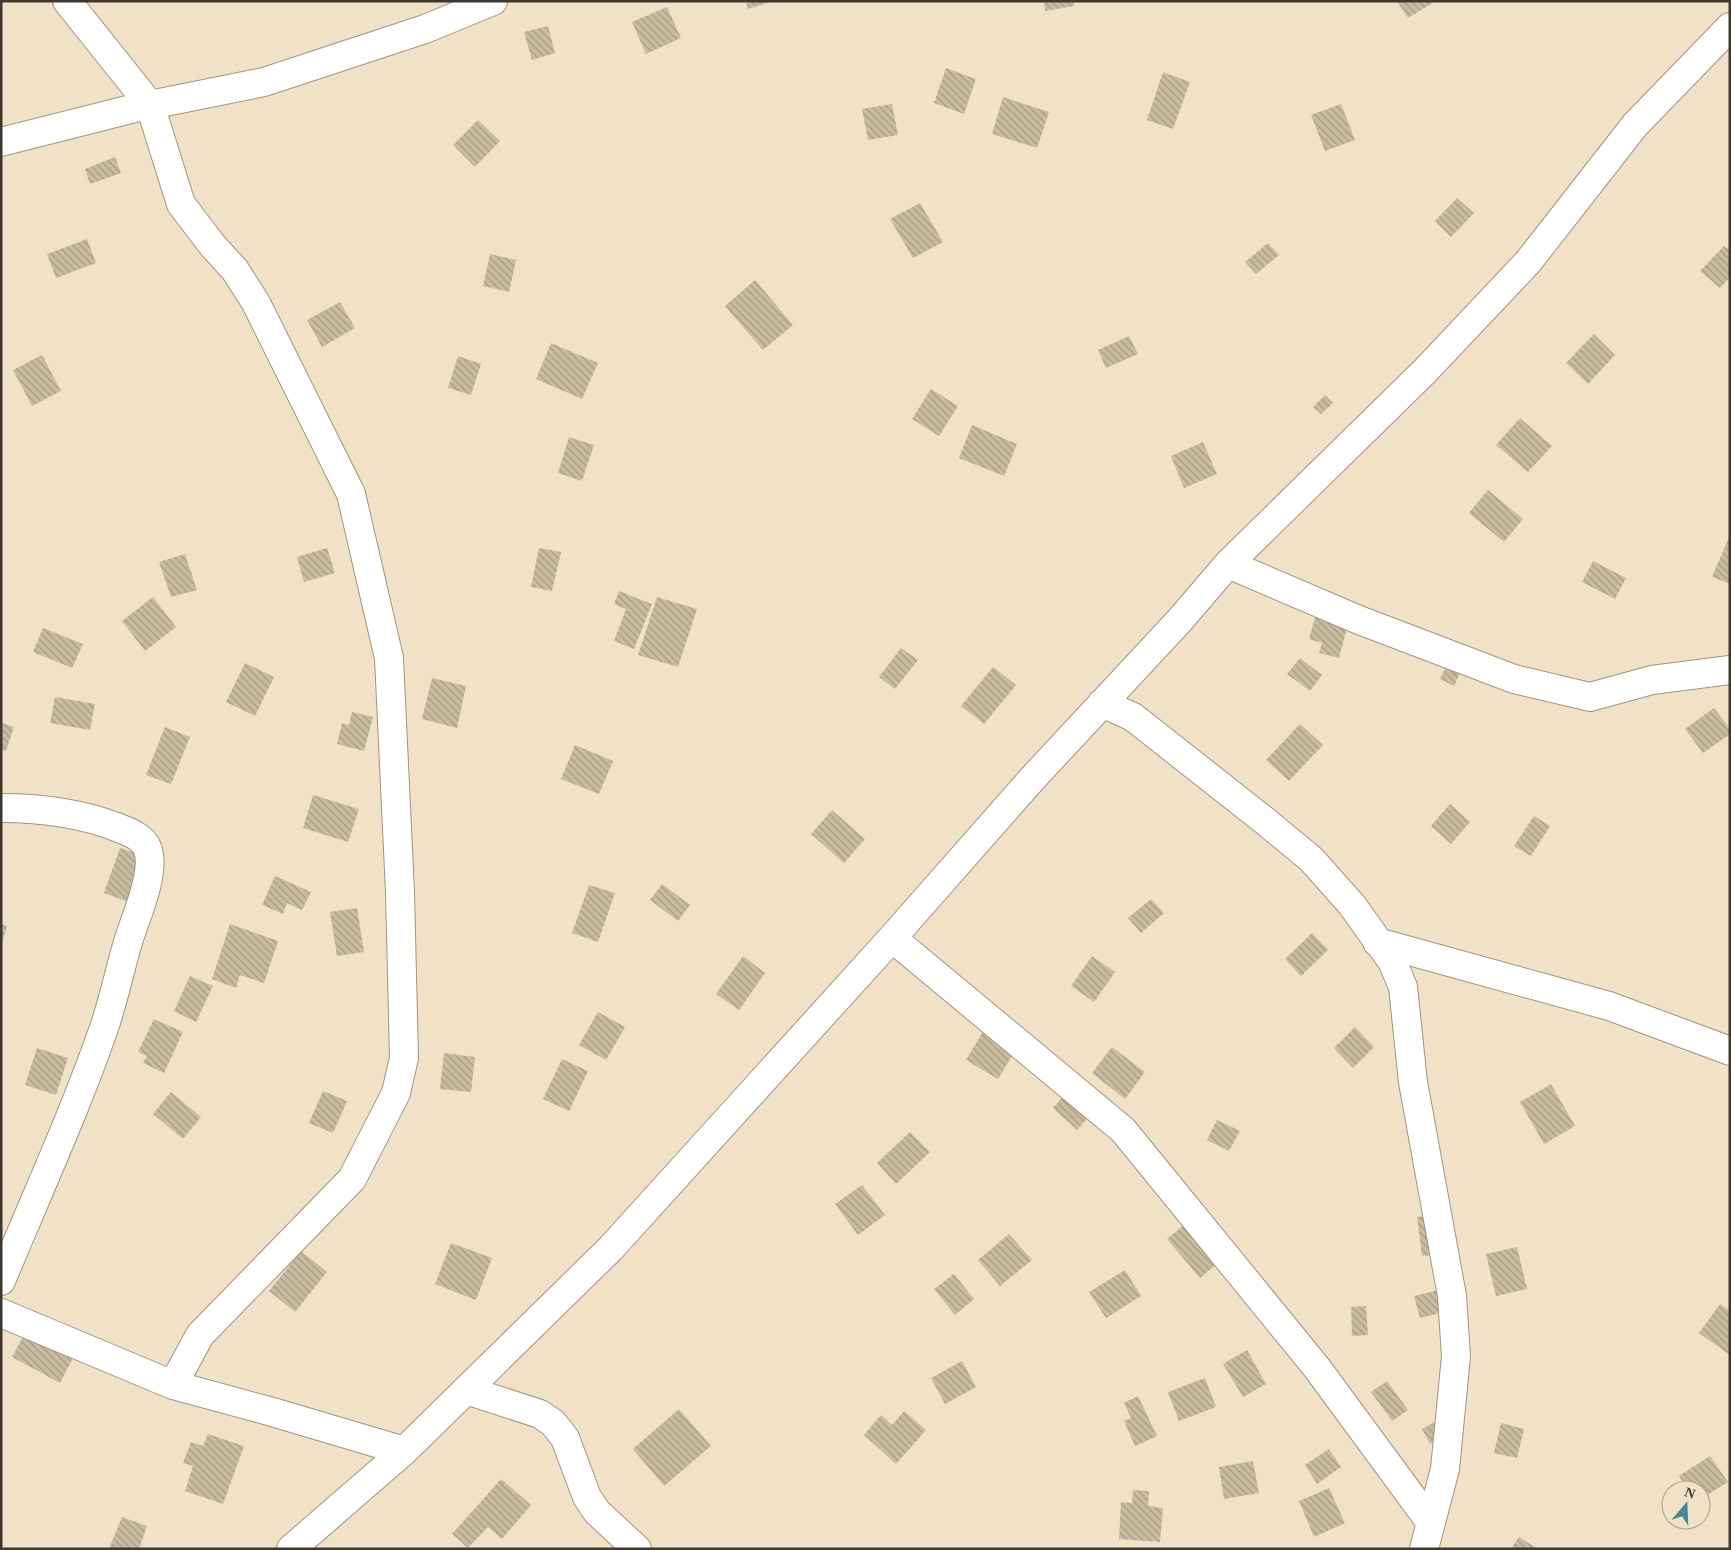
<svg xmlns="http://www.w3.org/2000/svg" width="1731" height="1550" viewBox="0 0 1731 1550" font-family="Georgia,serif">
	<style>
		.building { fill: url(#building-back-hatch) }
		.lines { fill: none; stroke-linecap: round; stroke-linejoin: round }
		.minor-casing { stroke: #a2947b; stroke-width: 30 }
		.minor { stroke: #fff; stroke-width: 28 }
	</style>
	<defs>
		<pattern id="building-back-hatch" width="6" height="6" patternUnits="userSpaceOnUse" patternTransform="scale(1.25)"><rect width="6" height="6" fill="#cabca1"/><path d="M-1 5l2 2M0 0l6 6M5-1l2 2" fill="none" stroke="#a59a84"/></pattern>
	</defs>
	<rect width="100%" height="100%" fill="#f1e2c7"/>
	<path class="building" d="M 746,1 L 770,1 L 770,2 L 748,9 Z
		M 1044,1 L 1074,1 L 1074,6 L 1045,11 Z
		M 1397,1 L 1436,1 L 1408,18 Z
		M 667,7 L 681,38 L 646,54 L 632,22 Z
		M 548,26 L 555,53 L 532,60 L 524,32 Z
		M 946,68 L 976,79 L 964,114 L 934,103 Z
		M 1163,72 L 1190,82 L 1173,129 L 1147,120 Z
		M 1003,97 L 1049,112 L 1037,148 L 992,134 Z
		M 892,104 L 898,135 L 868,140 L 862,109 Z
		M 1341,104 L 1355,140 L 1325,151 L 1311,115 Z
		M 478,120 L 500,141 L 475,167 L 453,145 Z
		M 115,157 L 121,173 L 90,184 L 85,169 Z
		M 1457,198 L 1474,213 L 1451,237 L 1435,221 Z
		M 920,203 L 943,242 L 913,258 L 890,219 Z
		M 87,239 L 96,263 L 56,278 L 47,254 Z
		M 1268,243 L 1279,255 L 1256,274 L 1245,262 Z
		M 1724,246 L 1730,251 L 1730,277 L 1720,288 L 1700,271 Z
		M 490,254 L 516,260 L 509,292 L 483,286 Z
		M 755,280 L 793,325 L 763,350 L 725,306 Z
		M 340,302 L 355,328 L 322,347 L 307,320 Z
		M 1594,334 L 1615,355 L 1588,384 L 1566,363 Z
		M 1129,336 L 1138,354 L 1106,368 L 1098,350 Z
		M 551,343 L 598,363 L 582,399 L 536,379 Z
		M 42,355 L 61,391 L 32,406 L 13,370 Z
		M 458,356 L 481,364 L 471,395 L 448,388 Z
		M 931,389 L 958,406 L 939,436 L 912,419 Z
		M 1325,395 L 1333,403 L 1321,414 L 1313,407 Z
		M 1520,418 L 1552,446 L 1528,472 L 1496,445 Z
		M 972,425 L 1017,444 L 1004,476 L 959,458 Z
		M 569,437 L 594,445 L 582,481 L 558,473 Z
		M 1203,442 L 1217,474 L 1184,488 L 1171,456 Z
		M 1488,490 L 1523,519 L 1504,542 L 1469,513 Z
		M 1730,535 L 1730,584 L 1712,577 Z
		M 327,548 L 335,573 L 304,582 L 297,557 Z
		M 539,548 L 561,552 L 552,591 L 531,587 Z
		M 185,554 L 197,590 L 171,597 L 159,562 Z
		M 1593,561 L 1626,578 L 1615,599 L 1582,582 Z
		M 619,591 L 652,604 L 634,649 L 614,641 L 626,609 L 614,604 Z
		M 153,597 L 176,627 L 145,651 L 122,621 Z
		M 657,597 L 697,609 L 678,667 L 638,655 Z
		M 1317,611 L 1349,620 L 1339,658 L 1319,653 L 1322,643 L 1309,639 Z
		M 43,628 L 83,644 L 72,668 L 33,652 Z
		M 901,648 L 918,660 L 895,689 L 879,677 Z
		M 1454,650 L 1468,656 L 1454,686 L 1440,679 Z
		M 1300,658 L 1322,675 L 1310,691 L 1287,674 Z
		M 245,663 L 274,677 L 255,716 L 226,702 Z
		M 993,667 L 1016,685 L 984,724 L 961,706 Z
		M 432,678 L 466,686 L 457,728 L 422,719 Z
		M 55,697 L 95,704 L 90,730 L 50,723 Z
		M 1714,708 L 1730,729 L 1730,734 L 1703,753 L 1685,729 Z
		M 352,712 L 373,717 L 364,751 L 337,744 L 342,723 L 349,725 Z
		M 1,723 L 14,727 L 6,751 L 1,750 Z
		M 1300,724 L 1323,745 L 1289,781 L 1266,760 Z
		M 165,727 L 190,737 L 171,784 L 146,775 Z
		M 575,745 L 613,761 L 599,794 L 561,779 Z
		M 313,795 L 359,809 L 348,842 L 303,828 Z
		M 1450,804 L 1470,822 L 1451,844 L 1431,826 Z
		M 832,810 L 865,839 L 844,863 L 811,834 Z
		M 1534,816 L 1550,826 L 1531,856 L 1514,846 Z
		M 120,848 L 153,859 L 137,905 L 104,893 Z
		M 275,876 L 311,892 L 302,910 L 287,903 L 283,914 L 262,905 Z
		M 662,884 L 690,905 L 678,921 L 650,900 Z
		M 589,885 L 615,893 L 598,942 L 572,933 Z
		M 1151,899 L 1164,913 L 1141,933 L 1128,918 Z
		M 357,908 L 364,952 L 337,956 L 330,912 Z
		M 1,924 L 7,926 L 2,943 L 1,943 Z
		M 230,924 L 278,941 L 264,983 L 240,975 L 236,988 L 212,979 Z
		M 1312,933 L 1328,950 L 1301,976 L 1285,959 Z
		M 743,956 L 765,973 L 739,1010 L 716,994 Z
		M 1092,956 L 1115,972 L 1094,1002 L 1071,986 Z
		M 190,976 L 213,986 L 196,1022 L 174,1011 Z
		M 598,1012 L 625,1027 L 606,1060 L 579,1045 Z
		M 154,1019 L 183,1032 L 164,1073 L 143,1063 L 147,1056 L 138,1052 Z
		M 987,1025 L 1019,1044 L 998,1079 L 966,1060 Z
		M 1355,1027 L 1374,1047 L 1353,1068 L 1334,1048 Z
		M 1112,1047 L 1145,1072 L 1125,1099 L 1092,1073 Z
		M 37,1048 L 68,1058 L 56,1095 L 25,1085 Z
		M 444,1053 L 475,1057 L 471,1092 L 440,1089 Z
		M 562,1059 L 588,1071 L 569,1111 L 543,1099 Z
		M 1551,1084 L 1575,1126 L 1544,1144 L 1520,1102 Z
		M 323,1091 L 347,1101 L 333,1133 L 309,1123 Z
		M 171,1092 L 201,1117 L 183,1139 L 153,1114 Z
		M 1066,1093 L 1090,1115 L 1077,1130 L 1053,1108 Z
		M 1217,1120 L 1240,1131 L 1229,1151 L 1207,1140 Z
		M 910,1132 L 930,1152 L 896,1184 L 877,1163 Z
		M 862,1185 L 885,1215 L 858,1235 L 835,1204 Z
		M 1439,1214 L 1445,1254 L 1422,1256 L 1417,1217 Z
		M 1191,1219 L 1224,1258 L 1200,1278 L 1167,1239 Z
		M 1009,1234 L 1032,1260 L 1000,1286 L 978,1260 Z
		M 451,1243 L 492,1258 L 476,1300 L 435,1284 Z
		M 1517,1247 L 1527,1289 L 1496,1296 L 1486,1254 Z
		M 301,1251 L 327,1272 L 295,1312 L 269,1291 Z
		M 1125,1270 L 1141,1296 L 1106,1318 L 1089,1292 Z
		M 954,1274 L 974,1299 L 955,1315 L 934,1289 Z
		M 1454,1286 L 1460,1308 L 1420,1318 L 1414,1296 Z
		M 1720,1304 L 1730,1311 L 1730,1355 L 1699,1333 Z
		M 1366,1306 L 1368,1335 L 1352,1336 L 1351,1307 Z
		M 28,1327 L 76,1352 L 60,1383 L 12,1357 Z
		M 1247,1350 L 1266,1384 L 1243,1397 L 1223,1364 Z
		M 962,1361 L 976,1387 L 945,1404 L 931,1378 Z
		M 1205,1378 L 1216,1407 L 1179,1421 L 1168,1392 Z
		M 1387,1381 L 1408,1410 L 1392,1421 L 1371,1392 Z
		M 1138,1396 L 1157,1436 L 1135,1446 L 1124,1421 L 1131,1418 L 1124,1403 Z
		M 679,1409 L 711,1446 L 664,1486 L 633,1449 Z
		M 904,1411 L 926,1430 L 896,1464 L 864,1435 L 881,1415 L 892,1425 Z
		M 1446,1416 L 1454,1431 L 1430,1444 L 1422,1429 Z
		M 1501,1423 L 1524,1429 L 1517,1458 L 1494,1453 Z
		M 208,1434 L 244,1446 L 223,1504 L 185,1491 L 193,1466 L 183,1463 L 191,1442 L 203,1446 Z
		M 1329,1449 L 1341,1467 L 1317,1484 L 1305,1465 Z
		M 1710,1456 L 1728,1482 L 1701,1499 L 1701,1490 L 1688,1490 L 1679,1476 Z
		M 1253,1461 L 1259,1493 L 1224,1499 L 1219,1467 Z
		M 501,1479 L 531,1505 L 502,1539 L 488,1527 L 468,1548 L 452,1534 Z
		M 1329,1488 L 1345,1523 L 1314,1537 L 1299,1501 Z
		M 1133,1490 L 1149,1491 L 1148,1506 L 1163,1508 L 1160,1542 L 1119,1539 L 1121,1502 L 1132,1503 Z
		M 122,1517 L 147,1526 L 139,1549 L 109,1549 Z
		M 1519,1537 L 1538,1549 L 1511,1549 Z"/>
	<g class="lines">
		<g class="minor-casing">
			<path id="minor" d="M 67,1 L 150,105 L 181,204 L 213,246 L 235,270 L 256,303 L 351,494 L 389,658 L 400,892 L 404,1058 L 396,1093 L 352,1179 L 200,1335 L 173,1385 L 269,1411 L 404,1451
				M 1,142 L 135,108 L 264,82 L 425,29 L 493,1
				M 1228,564 L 1359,620 L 1514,679 L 1590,697 L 1652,680 L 1730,670
				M 1102,703 L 1133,717 L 1265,821 L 1311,859 L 1352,905 L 1392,961 L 1403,987 L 1413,1082 L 1452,1296 L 1456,1356 L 1445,1469 L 1424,1549
				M 1,808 C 42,808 81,813 119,828 C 129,832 138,835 145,844 C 160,865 135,918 128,942 C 120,969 114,998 105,1025 C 75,1112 36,1196 1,1281
				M 892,938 L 1123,1130 L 1317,1368 L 1431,1523
				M 1377,942 L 1609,1006 L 1730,1051
				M 1,1313 L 173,1385
				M 466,1390 L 540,1414 L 553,1423 L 565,1438 L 587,1497 L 597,1512 L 637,1549
				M 291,1549 L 404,1451 L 611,1248 L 892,938 L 1032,779 L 1180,620 L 1228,564 L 1425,371 L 1528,262 L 1635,125 L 1730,27"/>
		</g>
		<use href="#minor" class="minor"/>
	</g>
	<rect width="1731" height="1550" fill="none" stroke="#3e382e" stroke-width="5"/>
	<g transform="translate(1686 1505) rotate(19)"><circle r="24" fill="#f1e2c7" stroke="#a99e8a"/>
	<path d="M0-4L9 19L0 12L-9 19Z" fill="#438994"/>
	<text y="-8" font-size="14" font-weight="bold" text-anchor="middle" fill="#3e382e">N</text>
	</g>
</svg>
